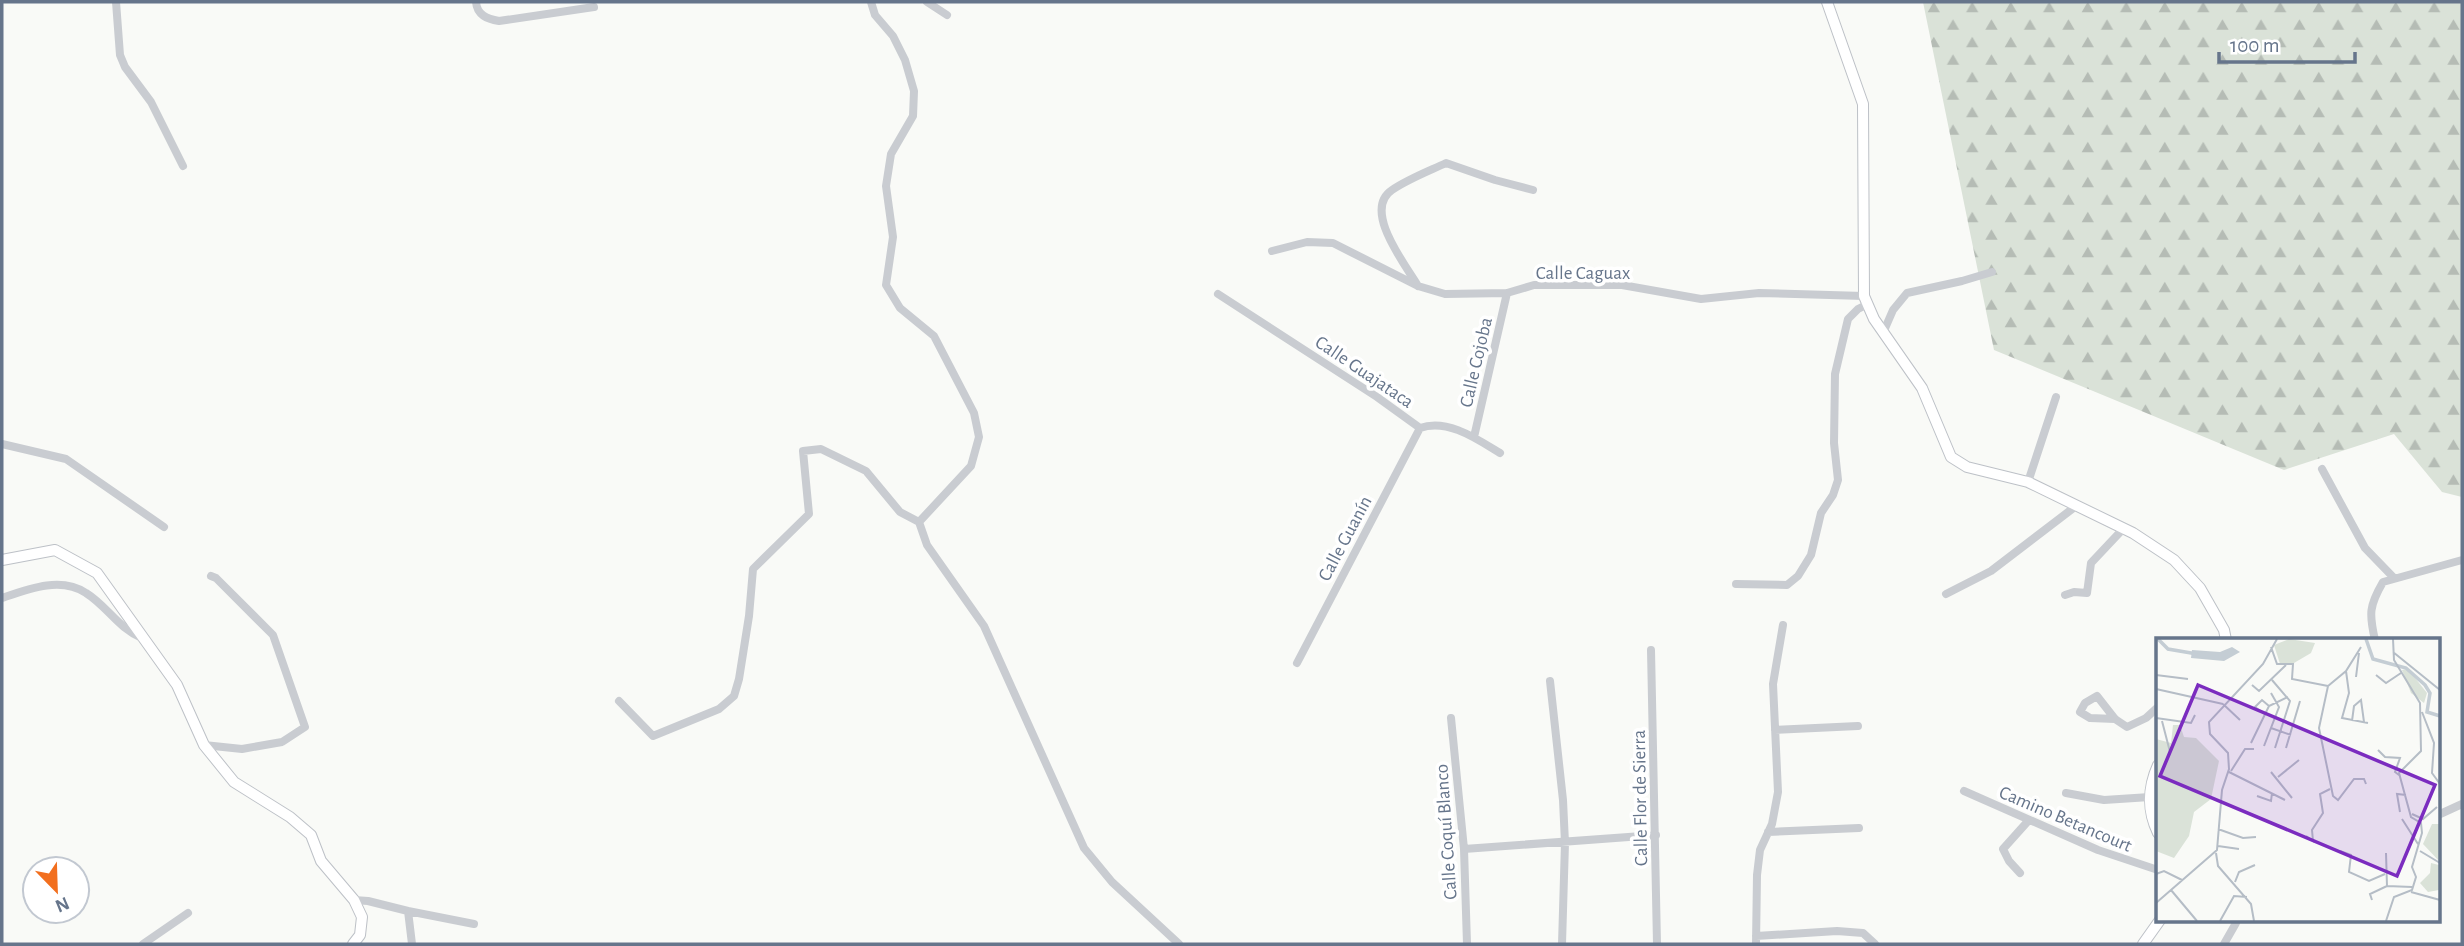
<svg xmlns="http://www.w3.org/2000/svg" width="2464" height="946" viewBox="0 0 2464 946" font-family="'Alegreya Sans',sans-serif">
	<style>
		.forest { fill: url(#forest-firs) }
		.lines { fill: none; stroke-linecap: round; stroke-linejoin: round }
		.secondary-casing { stroke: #bdc1c7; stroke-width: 12 }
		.street { stroke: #c9ccd1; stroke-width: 8 }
		.secondary { stroke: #fff; stroke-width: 10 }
		.labels { text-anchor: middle; stroke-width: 7; stroke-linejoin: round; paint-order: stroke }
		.street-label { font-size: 19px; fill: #66758b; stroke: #fff }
		.inset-river { fill: none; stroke: #c4cdd4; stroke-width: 3.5 }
		.inset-road { fill: none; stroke: #b5bdc6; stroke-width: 2 }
		.view { fill: #7b2cbf; fill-opacity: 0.15; stroke: #7b2cbf; stroke-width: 3.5 }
		.inset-edge { fill: none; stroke: #66758b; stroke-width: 3.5 }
	</style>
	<defs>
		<pattern id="forest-firs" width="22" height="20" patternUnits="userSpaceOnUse" patternTransform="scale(1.75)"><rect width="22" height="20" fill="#dae2d8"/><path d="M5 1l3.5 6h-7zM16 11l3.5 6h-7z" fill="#b5bcb5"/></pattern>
	</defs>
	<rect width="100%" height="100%" fill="#f9faf7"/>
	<path class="forest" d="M 1923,2 L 2462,2 L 2462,497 L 2442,492 L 2394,434 L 2284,470 L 1994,350 Z"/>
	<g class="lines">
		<g class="secondary-casing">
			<path id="secondary" d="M 1827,2 L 1863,104 L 1864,296 L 1874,319 L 1922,388 L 1951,457 L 1967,467 L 2028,482 L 2133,533 L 2174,560 L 2200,588 L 2224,630 L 2226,640
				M 2,560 L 55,550 L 97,573 L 177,685 L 204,745 L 234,782 L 290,817 L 311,835 L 321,861 L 354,900 L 362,917 L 360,935 L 353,944
				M 2158,765 C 2148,787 2147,811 2158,833
				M 2143,944 L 2160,920"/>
		</g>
		<path class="street" d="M 116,2 L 120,55 L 125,67 L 151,102 L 183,166
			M 476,2 C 477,15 487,19 499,21 L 594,7
			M 871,2 L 875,15 L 893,36 L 905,60 L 914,91 L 913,116 L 891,154 L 886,186 L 893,237 L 886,285 L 900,308 L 934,336 L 974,413 L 979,437 L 971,466 L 919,522
			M 927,2 L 947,15
			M 1272,251 L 1307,242 L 1333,243 L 1418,286 L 1445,294 L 1507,293 L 1534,285 L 1622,285 L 1701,299 L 1759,293 L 1864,296
			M 1418,286 C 1405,264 1362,210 1392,190 C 1408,179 1429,171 1446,163 L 1495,180 L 1533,190
			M 1218,294 L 1377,397 L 1420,428 C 1447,418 1477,439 1500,453
			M 1883,333 L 1893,310 L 1907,293 L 1962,281 L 1992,272
			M 1474,437 L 1507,293
			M 2,444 L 66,459 L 164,527
			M 2322,469 L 2365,548 L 2394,578
			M 2028,482 L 2056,397
			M 1736,584 L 1787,585 L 1798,576 L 1811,555 L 1821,513 L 1833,495 L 1838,480 L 1834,443 L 1835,374 L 1848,319 L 1858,309 L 1868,304
			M 1946,594 L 1991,571 L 2076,506
			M 2065,595 L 2074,592 L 2087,593 L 2091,563 L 2123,529
			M 2,598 C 28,589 61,576 86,593 C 107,606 118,628 142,638
			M 2375,640 C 2369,614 2369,606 2383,582 L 2462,560
			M 1651,650 L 1657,944
			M 1297,663 L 1420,428
			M 1550,681 L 1563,800 L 1565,843 L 1562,944
			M 619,701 L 653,736 L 719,709 L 734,696 L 739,679 L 749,616 L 753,569 L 809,514 L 803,451 L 821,449 L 866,471 L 900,512 L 919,522 L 927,545 L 984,626 L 1084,848 L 1112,882 L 1179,944
			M 1451,718 L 1464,849 L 1467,944
			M 2115,719 L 2090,718 L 2080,712 L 2085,703 L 2097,696 L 2115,719 L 2127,727 L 2146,718 L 2158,707
			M 1775,730 L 1858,726
			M 204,745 L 242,749 L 282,742 L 305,727 L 273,635 L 216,578 L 211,576
			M 1964,791 L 2098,850 L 2158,870
			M 2066,793 L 2104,800 L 2150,797
			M 2438,815 L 2462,804
			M 1768,832 L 1859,828
			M 1464,849 L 1656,835
			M 2020,873 L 2009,861 L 2003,849 L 2029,820
			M 354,900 L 368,901 L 408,911 L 412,944
			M 408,911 L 474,924
			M 1756,936 L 1837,931 L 1863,933 L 1875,944
			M 143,944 L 188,913
			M 1756,944 L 1757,875 L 1760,850 L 1772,824 L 1778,792 L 1773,684 L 1783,625
			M 2224,944 L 2236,923 L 2235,920"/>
		<use href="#secondary" class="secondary"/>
	</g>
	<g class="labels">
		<g class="street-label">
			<text x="1583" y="279">Calle Caguax</text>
			<text transform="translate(1475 362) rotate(-77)" y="7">Calle Cojoba</text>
			<text transform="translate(1365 371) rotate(34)" y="7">Calle Guajataca</text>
			<text transform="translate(1344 538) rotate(-62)" y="7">Calle Guanín</text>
			<text transform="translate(1639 798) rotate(-91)" y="7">Calle Flor de Sierra</text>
			<text transform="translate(2066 818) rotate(23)" y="7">Camino Betancourt</text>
			<text transform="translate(1445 832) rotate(-94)" y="7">Calle Coquí Blanco</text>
		</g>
	</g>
	<g transform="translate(2156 638)">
		<rect width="284" height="284" fill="#f9faf7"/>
		<path d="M 252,31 L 271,55 L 268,65 L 255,55 L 246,32 Z" fill="#dae2d8"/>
		<path d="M 17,87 L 24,87 L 28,99 L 40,100 L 63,123 L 55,161 L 38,174 L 33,198 L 18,220 L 0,213 L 0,101 L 15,105 ZM 276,186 L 283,186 L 283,223 L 267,206 ZM 275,225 L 283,227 L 283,252 L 272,254 L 264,245 L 274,235 Z" fill="#dae2d8"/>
		<path d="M 133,1 L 159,5 L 155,15 L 138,25 L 124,26 L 118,7 Z" fill="#dae2d8"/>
		<path d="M 76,9 L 84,14 L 68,23 L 35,20 L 36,12 L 64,14 Z" fill="#c4cdd4"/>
		<path class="inset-river" d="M 2,1 L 12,11 L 41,16M 210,1 L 217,21 L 250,30 L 269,47 L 274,55 L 271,74 L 284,78"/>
		<path class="inset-road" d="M 115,9 L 121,26 L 137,26 L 136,41 L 172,48M 205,9 L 190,33 L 172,48 L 163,90 L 177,158 L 182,162 L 198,141 L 208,141 L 210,146M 237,14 L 284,52M 190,33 L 193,55 L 186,80 L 212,85M 0,37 L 32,41M 220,37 L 230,45 L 245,35M 200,39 L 203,15M 116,42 L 134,63 L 119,110M 96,47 L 103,53 L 130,27M 0,51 L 67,66M 67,66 L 84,82M 266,74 L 278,105 L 276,135 L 284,146M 110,77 L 99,69 L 106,62 L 113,68M 0,80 L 35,85 L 39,77M 6,83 L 14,114M 196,83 L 198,68 L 205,62 L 208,84M 115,90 L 135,97M 95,105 L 113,68 L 132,59M 108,108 L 123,69 L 115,55M 130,110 L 144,63M 222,112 L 229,119 L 244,120 L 239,134 L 243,137M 75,133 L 89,111 L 98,111M 73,134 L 129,162M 115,134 L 136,160M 122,139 L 143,122M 101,158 L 115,163 L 116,155M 244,174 L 241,156 L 250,157M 256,176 L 267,181 L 281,169M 246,181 L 262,206M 62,191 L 87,200 L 100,199M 150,198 L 157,203 L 156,192 L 167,175 L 164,156 L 174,151M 62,208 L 83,211M 184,213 L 195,217 L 193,234 L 213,243 L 229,236M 264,213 L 284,225M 60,215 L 62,228 L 95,266 L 98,283M 230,215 L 231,248M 0,236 L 8,233 L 26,242M 79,244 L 83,234 L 99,227M 231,248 L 256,249M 15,252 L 41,283M 255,254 L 284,262M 216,262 L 214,256 L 231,248M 0,265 L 61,212 L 66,152 L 73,131 L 72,115 L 54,96 L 53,84 L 107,26 L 121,1M 64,283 L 78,258 L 91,259M 230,283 L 238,259 L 256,252 L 260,239 L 256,229 L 266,195 L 265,185 L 255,179 L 243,135 L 265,113 L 264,65 L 238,22 L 237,1"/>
		<path class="view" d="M 42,47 L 279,147 L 241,238 L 4,138 Z"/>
		<rect width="284" height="284" class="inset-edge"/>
	</g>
	<rect width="2464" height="946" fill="none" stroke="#66758b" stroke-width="7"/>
	<g transform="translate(56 890) rotate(157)"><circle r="33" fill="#ffffff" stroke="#c2c8d1" stroke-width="2"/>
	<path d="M0-5L12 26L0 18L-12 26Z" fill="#f26f1e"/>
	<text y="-10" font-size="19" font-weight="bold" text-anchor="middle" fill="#66758b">N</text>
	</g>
	<path d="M2219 52v10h136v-10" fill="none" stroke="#66758b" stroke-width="3.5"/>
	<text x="2230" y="52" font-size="21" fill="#66758b" stroke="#ffffff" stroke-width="5" paint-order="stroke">100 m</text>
</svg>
